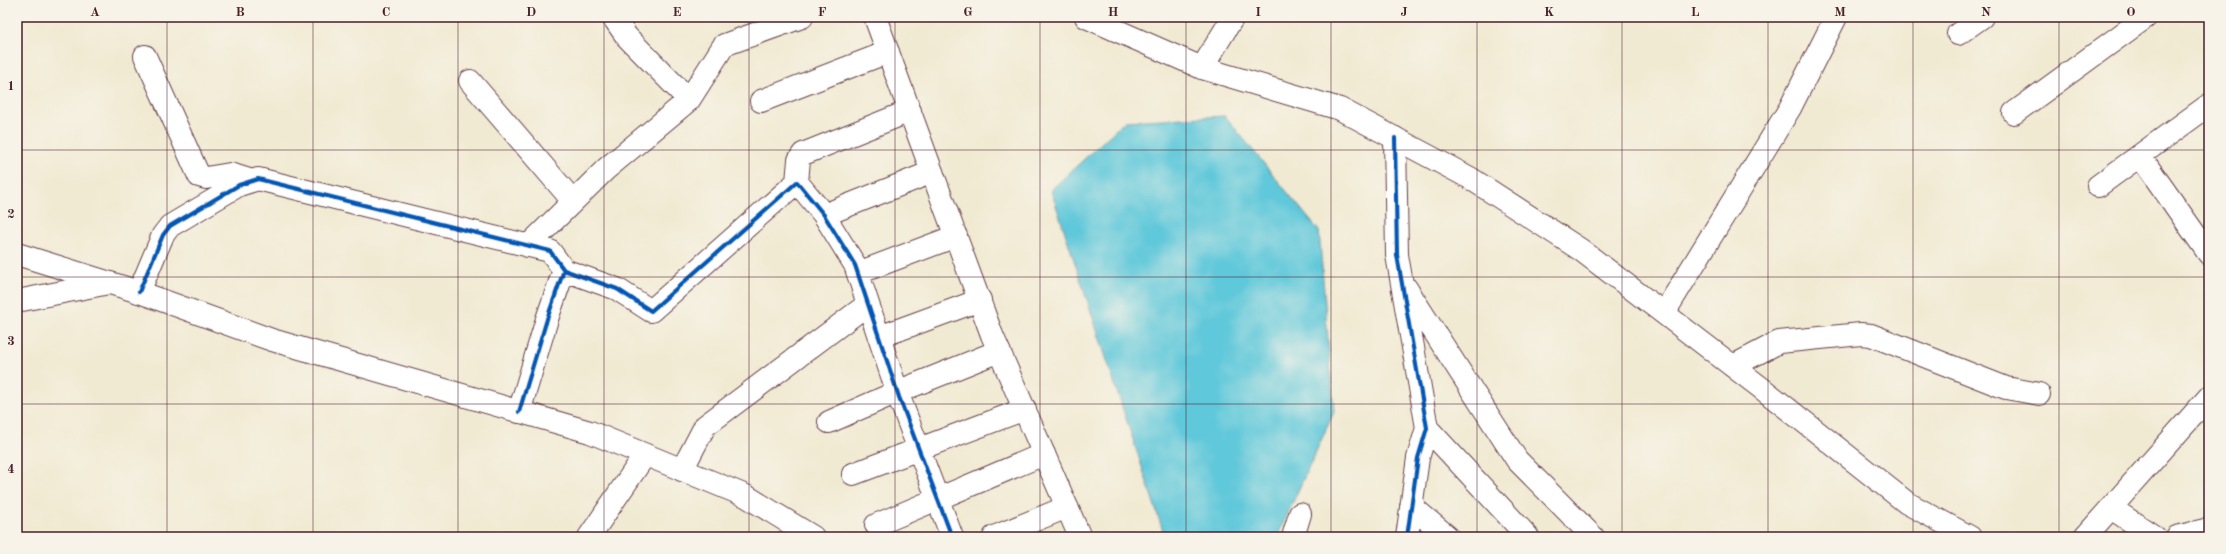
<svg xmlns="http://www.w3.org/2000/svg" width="2226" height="554" viewBox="0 0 2226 554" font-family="'Old Standard TT',serif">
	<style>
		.water { fill: #5fc8da; stroke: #547482 }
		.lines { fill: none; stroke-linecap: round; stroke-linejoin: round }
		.minor-casing { stroke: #633d44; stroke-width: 24 }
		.major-casing { stroke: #633d44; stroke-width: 24 }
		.minor { stroke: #fff; stroke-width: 22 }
		.major { stroke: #fff; stroke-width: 22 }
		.cycleway-casing { stroke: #f7f3e8; stroke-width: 6 }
		.cycleway { stroke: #0057b8; stroke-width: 4 }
		.grid { fill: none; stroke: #4a1f2b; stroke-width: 1; stroke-opacity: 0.55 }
		.neatline { fill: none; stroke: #4a1f2b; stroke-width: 1.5 }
		.grid-label { font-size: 13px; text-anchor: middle; font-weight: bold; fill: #4a1f2b }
	</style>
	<rect width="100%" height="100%" fill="#f7f3e8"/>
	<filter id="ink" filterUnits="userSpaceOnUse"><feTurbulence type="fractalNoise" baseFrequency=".025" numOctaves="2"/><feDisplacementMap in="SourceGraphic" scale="8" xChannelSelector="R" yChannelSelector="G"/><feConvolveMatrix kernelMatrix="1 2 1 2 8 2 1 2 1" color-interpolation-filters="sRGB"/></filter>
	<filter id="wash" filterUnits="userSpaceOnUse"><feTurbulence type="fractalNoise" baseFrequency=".012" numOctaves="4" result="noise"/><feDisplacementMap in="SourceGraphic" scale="16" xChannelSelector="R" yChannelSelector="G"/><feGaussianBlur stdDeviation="0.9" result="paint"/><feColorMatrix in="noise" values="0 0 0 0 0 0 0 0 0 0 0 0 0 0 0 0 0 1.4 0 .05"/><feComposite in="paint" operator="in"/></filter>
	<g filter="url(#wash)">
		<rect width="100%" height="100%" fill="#f1ead3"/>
		<path class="water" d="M 1225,116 L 1319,231 L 1334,412 L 1277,537 L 1165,537 L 1051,190 L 1125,121 Z"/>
	</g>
	<g filter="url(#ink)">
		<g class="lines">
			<g class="minor-casing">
				<path id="minor" d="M 1958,34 L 1982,17
					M 145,56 L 199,176 L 206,178 L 230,174 L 249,180
					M 1202,68 L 1233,17
					M 470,81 L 573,201
					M 689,100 L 724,45 L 802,17
					M 761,101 L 888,52
					M 2014,113 L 2146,17
					M 1395,138 L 1397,255 L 1427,428 L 1418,458 L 1407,537
					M 2140,156 L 2209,254
					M 797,182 L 799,160 L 803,154 L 910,111
					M 2098,186 L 2209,105
					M 824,215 L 932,172
					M 528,246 L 606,169 L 689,100 L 627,37 L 613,17
					M 858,273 L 956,236
					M 1406,288 L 1517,460 L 1593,537
					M 139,292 L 163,235 L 170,226 L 239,185 L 258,179 L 550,251 L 564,270
					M 17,301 L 109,283
					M 1664,313 L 1790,108 L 1836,17
					M 879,337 L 980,300
					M 1733,366 L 1779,342 L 1861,334 L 1871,335 L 2006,388 L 2039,394
					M 519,412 L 547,319 L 564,270 L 617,289 L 651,311 L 797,182 L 824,215 L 855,265 L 899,397 L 952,537
					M 829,422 L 897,392 L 999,351
					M 1427,428 L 1528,537
					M 682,470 L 705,426 L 868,304
					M 853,474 L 1025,409
					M 1411,506 L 1448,537
					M 2111,508 L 2155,537
					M 876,525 L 1044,454
					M 589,537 L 645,455
					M 994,537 L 1067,507
					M 1293,537 L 1300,514
					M 2085,537 L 2209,397
					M 2177,537 L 2209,529"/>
			</g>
			<g class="major-casing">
				<path id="major" d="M 875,17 L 992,335 L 1080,537
					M 1086,17 L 1202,68 L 1340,109 L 1470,178 L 1581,250 L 1760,387 L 1907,503 L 1970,537
					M 17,254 L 139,292 L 272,340 L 590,432 L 746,496 L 813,537"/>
			</g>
			<use href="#minor" class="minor"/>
			<use href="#major" class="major"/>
			<g class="cycleway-casing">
				<path id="cycleway" d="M 1395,138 L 1397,255 L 1427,428 L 1418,458 L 1407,537
					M 139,292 L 163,235 L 170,226 L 239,185 L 258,179 L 550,251 L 564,270
					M 519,412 L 547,319 L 564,270 L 617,289 L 651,311 L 797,182 L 824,215 L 855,265 L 899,397 L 952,537"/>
			</g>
			<use href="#cycleway" class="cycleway"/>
		</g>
	</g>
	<path class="grid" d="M 167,17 L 167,537M 313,17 L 313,537M 458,17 L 458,537M 604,17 L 604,537M 749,17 L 749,537M 895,17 L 895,537M 1040,17 L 1040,537M 1186,17 L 1186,537M 1331,17 L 1331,537M 1477,17 L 1477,537M 1622,17 L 1622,537M 1768,17 L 1768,537M 1913,17 L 1913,537M 2059,17 L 2059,537M 17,150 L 2209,150M 17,277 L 2209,277M 17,404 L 2209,404"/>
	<rect width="2226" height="554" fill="none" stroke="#f7f3e8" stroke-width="44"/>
	<rect x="22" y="22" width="2182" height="510" class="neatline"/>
	<g class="grid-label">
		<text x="95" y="16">A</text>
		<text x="240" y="16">B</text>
		<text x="386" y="16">C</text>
		<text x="531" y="16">D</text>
		<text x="677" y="16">E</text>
		<text x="822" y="16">F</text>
		<text x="968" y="16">G</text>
		<text x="1113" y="16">H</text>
		<text x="1258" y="16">I</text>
		<text x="1404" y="16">J</text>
		<text x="1549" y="16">K</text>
		<text x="1695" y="16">L</text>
		<text x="1840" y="16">M</text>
		<text x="1986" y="16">N</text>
		<text x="2131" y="16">O</text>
		<text x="11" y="90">1</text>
		<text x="11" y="218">2</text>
		<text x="11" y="345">3</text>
		<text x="11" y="473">4</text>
	</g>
</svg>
